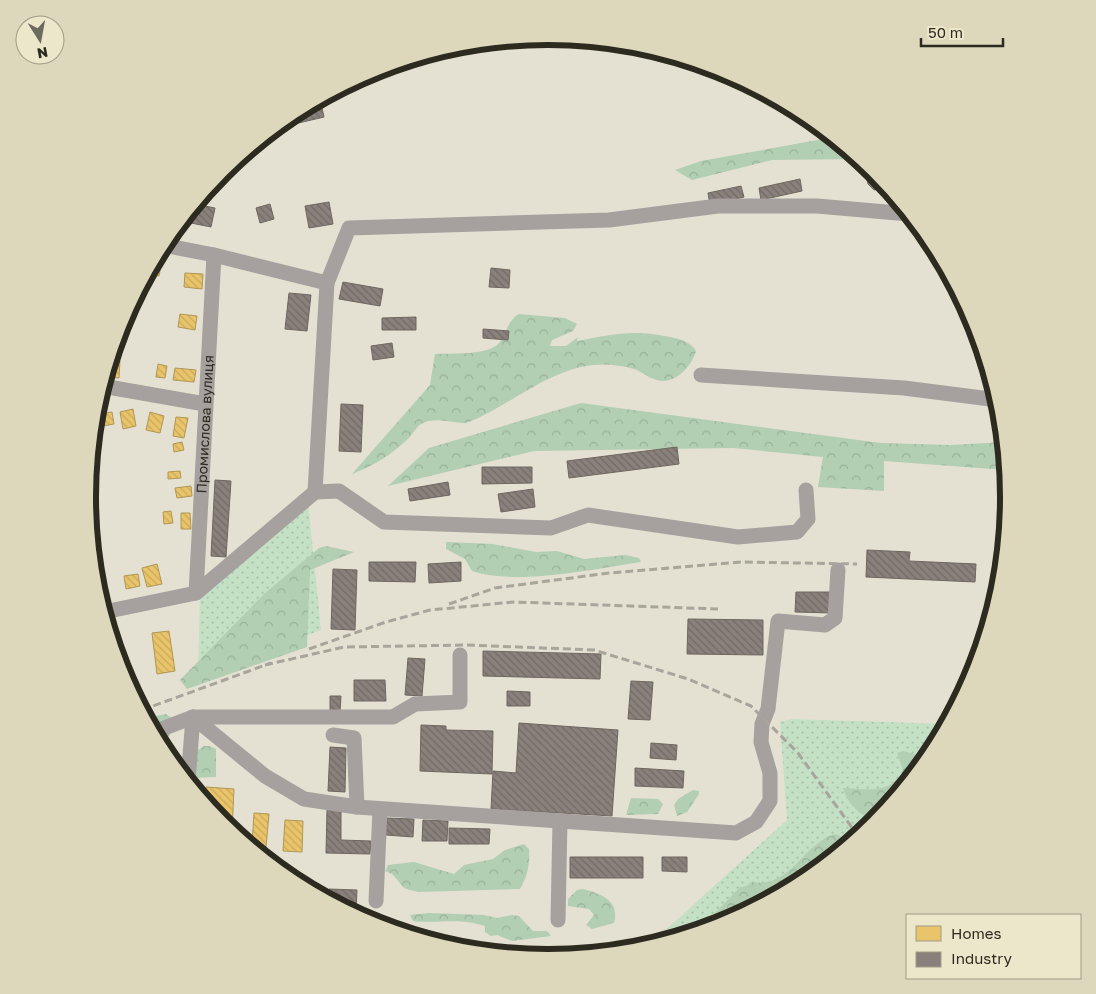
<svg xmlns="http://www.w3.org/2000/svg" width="1096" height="994" viewBox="0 0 1096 994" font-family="'Golos Text',sans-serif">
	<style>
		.grass { fill: url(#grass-dots) }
		.forest { fill: url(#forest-crowns) }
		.homes { fill: url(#homes-back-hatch); stroke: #b19654 }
		.industry { fill: url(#industry-back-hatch); stroke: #6e6760 }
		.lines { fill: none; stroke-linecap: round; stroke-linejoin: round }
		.minor { stroke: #a6a19f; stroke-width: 15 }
		.rail { stroke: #a8a59c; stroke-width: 3; stroke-dasharray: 8 4; stroke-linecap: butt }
		.labels { text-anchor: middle; stroke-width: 5; stroke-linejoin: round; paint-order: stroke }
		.street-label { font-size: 14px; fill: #2d2b20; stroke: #ece6ca }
		.rim { fill: none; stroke: #2d2b20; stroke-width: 6 }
	</style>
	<defs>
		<pattern id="grass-dots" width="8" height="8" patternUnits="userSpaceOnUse" patternTransform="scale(1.25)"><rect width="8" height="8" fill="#c4e0c5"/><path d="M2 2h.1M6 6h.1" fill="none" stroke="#a9c0a9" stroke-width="1.8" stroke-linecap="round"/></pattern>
		<pattern id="forest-crowns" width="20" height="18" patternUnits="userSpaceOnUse" patternTransform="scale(1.25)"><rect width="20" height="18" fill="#b2ceb3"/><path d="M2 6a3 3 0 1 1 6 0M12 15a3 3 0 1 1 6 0" fill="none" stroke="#99b19a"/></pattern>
		<pattern id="homes-back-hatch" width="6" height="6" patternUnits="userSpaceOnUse" patternTransform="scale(1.25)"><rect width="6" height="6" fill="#e9c46a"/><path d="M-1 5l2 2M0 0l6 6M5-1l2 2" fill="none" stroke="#c8a95c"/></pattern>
		<pattern id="industry-back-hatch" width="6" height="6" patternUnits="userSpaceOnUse" patternTransform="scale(1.25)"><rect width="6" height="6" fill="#8a817c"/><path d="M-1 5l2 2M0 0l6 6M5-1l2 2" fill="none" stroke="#716a65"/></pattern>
	</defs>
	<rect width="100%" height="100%" fill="#e4e1d2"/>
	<path class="grass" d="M 308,502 L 321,630 L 198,675 L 200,596 Z
		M 792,719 L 946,724 C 900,811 815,884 724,923 C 701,933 673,938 648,946 L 787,820 L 780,722 Z"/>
	<path class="forest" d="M 823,139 L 835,139 L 858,159 L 772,160 L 692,180 L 675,170 L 701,161 Z
		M 519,314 L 565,318 L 577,324 L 573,331 L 552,340 L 550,346 L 566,346 L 578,337 L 577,341 C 612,334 635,329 670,337 C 680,339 691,342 696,351 C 691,368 673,387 654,379 C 647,377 641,371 634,369 C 617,364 599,363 581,367 C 539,377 508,406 469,422 C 458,426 437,415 421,424 C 416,427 413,434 409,438 C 391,455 375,465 352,474 L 430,385 L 435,354 C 451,353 490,356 500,342 C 507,332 508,320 519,314 Z
		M 581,403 L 881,443 L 951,445 L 1003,442 L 1006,470 L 884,461 L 884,491 L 818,487 L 823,457 L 733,448 L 534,451 L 388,486 L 429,448 Z
		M 446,542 L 493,544 L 536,552 L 557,551 L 584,559 L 625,555 L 639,558 L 641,562 C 593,569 518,586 472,571 L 465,559 L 446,549 Z
		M 326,546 L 354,552 L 310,570 L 307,647 L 187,689 L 180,680 L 264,594 L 319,548 Z
		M 166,714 L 172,718 L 172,730 L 165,744 L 160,743 L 146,718 Z
		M 204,746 L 210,746 L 216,749 L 216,777 L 191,778 L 193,753 Z
		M 903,751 L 914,754 L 922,764 L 875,821 C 860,815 847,804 843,788 C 865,789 892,795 903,770 L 897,753 Z
		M 693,790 L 699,791 L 699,794 L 687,812 L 677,816 L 674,805 L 678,799 Z
		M 631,798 L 658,799 L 663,804 L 658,814 L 626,815 Z
		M 835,834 L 848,839 L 850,843 L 804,880 L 724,923 L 675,938 L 690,926 L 709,919 L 740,887 L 746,886 L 751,882 C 791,889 802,844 835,834 Z
		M 524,844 L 529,849 C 530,864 528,875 520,889 L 419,892 C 398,888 405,887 392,874 L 385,871 L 388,865 L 414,862 L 454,874 L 464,865 L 493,859 L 505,850 Z
		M 583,889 C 601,894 620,900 614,923 L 592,929 L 586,925 L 594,915 L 589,909 L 568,906 L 568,899 L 577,890 Z
		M 429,913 L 484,915 L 497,918 L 512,915 L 519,916 L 533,931 L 547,931 L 551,936 L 512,941 L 497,935 L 491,936 L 485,932 L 485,926 C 456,917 440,924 413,921 L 410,915 Z"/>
	<path class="homes" d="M 153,264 L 161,266 L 159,276 L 151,274 Z
		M 185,273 L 203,274 L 202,289 L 184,287 Z
		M 180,314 L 197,316 L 195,330 L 178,327 Z
		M 110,360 L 120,361 L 119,378 L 105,377 Z
		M 158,364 L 167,366 L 165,378 L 156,377 Z
		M 175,368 L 196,370 L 194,382 L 173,380 Z
		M 133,409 L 136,426 L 123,429 L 120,412 Z
		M 112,412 L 114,424 L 102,426 L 100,414 Z
		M 150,412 L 164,416 L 160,433 L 146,430 Z
		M 176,417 L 188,418 L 184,438 L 173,436 Z
		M 182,442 L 184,450 L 174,452 L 173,444 Z
		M 180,471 L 181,478 L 168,479 L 168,472 Z
		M 191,486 L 192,496 L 177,498 L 175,488 Z
		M 171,511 L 173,523 L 164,524 L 163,512 Z
		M 181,513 L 190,513 L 191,529 L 181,529 Z
		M 157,564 L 162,584 L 147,587 L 142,568 Z
		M 103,571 L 108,594 L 99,596 L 95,572 Z
		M 138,574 L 140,586 L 126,589 L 124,576 Z
		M 169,631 L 175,671 L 157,674 L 152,633 Z
		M 162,748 L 170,749 L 169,758 L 165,753 Z
		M 206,787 L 234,789 L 232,831 L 205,802 Z
		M 254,813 L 269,814 L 266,847 L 252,846 Z
		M 285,820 L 303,821 L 302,852 L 283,851 Z"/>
	<path class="industry" d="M 320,99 L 324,117 L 273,129 L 292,114 Z
		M 870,168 L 887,187 L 886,188 L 874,190 L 868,184 L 866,176 Z
		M 800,179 L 802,191 L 761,200 L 759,188 Z
		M 741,186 L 744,197 L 710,205 L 708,193 Z
		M 329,202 L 333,224 L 309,228 L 305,206 Z
		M 195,204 L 215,208 L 211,227 L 191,223 Z
		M 270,204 L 274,219 L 260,223 L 256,208 Z
		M 491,268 L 510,270 L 509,288 L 489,287 Z
		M 343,282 L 383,289 L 380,306 L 339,299 Z
		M 289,293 L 311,295 L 307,331 L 285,329 Z
		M 416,317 L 416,330 L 382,330 L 382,318 Z
		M 483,329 L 509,331 L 508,340 L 483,338 Z
		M 392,343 L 394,357 L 373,360 L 371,346 Z
		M 341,404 L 363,405 L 361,452 L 339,451 Z
		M 677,447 L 679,464 L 569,478 L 567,461 Z
		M 482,467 L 532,467 L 532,483 L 482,484 Z
		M 215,480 L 231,481 L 226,557 L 211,556 Z
		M 448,482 L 450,495 L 410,501 L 408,489 Z
		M 533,489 L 535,507 L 501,512 L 498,494 Z
		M 867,550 L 910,552 L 909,561 L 976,564 L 975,582 L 866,577 Z
		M 369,562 L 416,562 L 415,582 L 369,581 Z
		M 461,562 L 461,581 L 429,583 L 428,564 Z
		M 333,569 L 357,570 L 355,630 L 331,629 Z
		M 796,592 L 832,592 L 831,613 L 795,612 Z
		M 688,619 L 763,620 L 763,655 L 687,654 Z
		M 483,651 L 601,654 L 600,679 L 483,676 Z
		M 408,658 L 425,659 L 422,696 L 405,695 Z
		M 354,680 L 385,680 L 386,701 L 354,701 Z
		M 631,681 L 653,682 L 650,720 L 628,719 Z
		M 507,691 L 530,692 L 530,706 L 507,706 Z
		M 330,696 L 341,696 L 340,712 L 330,712 Z
		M 519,723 L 618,730 L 612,816 L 491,809 L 493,771 L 516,773 Z
		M 421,725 L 446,726 L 446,730 L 493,731 L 492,774 L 420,771 Z
		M 651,743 L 677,745 L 676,760 L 650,758 Z
		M 330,747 L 346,748 L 345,792 L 328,791 Z
		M 635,768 L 684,771 L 683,788 L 635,786 Z
		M 327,809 L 341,810 L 341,840 L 371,841 L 370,854 L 326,853 Z
		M 387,818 L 414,819 L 413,837 L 386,835 Z
		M 423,820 L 448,821 L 447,841 L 422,841 Z
		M 449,828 L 490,829 L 489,844 L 449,844 Z
		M 570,857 L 643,857 L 643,878 L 570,878 Z
		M 662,857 L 687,857 L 687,872 L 662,871 Z
		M 329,889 L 357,890 L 356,914 L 329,900 Z"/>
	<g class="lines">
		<g class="minor">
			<path d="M 163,245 L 214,255 L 327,283"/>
			<path d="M 701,375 L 904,388 L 998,400"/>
			<path d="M 102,389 L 108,387 L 205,404"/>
			<path d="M 806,490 L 808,519 L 797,532 L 738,537 L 588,515 L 551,528 L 384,522 L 339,491 L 315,492 L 327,283 L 349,228 L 609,220 L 718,206 L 817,206 L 909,214"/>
			<path id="s1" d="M 196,593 L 214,255"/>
			<path d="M 104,612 L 196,593 L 315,492"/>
			<path d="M 193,717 L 265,776 L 304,799 L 357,807 L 736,833 L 756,822 L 770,801 L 770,773 L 761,742 L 762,724 L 768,709 L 778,621 L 825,625 L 835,618 L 838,570"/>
			<path d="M 154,732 L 193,717 L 393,717 L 415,704 L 460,702 L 460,655"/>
			<path d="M 333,735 L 354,738 L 357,807"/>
			<path d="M 188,781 L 193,717"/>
			<path d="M 376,901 L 380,809"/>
			<path d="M 558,920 L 560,821"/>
		</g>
		<path class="rail" d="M 449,604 L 495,588 L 609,573 L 742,562 L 857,564
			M 309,649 L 386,622 L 430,610 L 514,602 L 718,609
			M 265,665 L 344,647 L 468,645 L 594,650 L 688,679 L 751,706 L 798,753 L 858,836
			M 142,710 L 271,663"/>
	</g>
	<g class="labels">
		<g class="street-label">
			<text dy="5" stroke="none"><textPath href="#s1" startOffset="169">Промислова вулиця</textPath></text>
		</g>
	</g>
	<path d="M0 0H1096V994H0ZM96 497a452 452 0 1 1 904 0a452 452 0 1 1-904 0Z" fill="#ddd7bc" fill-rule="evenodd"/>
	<path class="rim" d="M96 497a452 452 0 1 1 904 0a452 452 0 1 1-904 0Z"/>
	<rect x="906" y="914" width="175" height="65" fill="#ece6ca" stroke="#a09b86"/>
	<rect x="916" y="926" width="25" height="15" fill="#e9c46a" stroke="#a09b86"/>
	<text x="951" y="939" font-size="15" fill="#2d2b20">Homes</text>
	<rect x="916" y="952" width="25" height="15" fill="#8a817c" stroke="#a09b86"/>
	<text x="951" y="964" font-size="15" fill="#2d2b20">Industry</text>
	<g transform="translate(40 40) rotate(169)"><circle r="24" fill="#ece6ca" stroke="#a09b86"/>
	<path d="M0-4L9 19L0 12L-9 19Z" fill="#6d6b5e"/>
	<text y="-8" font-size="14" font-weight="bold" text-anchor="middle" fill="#2d2b20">N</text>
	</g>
	<path d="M921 38v8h82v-8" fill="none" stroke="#2d2b20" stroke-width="2.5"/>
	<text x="928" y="38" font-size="15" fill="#2d2b20" stroke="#ece6ca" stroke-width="4" paint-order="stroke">50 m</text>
</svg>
